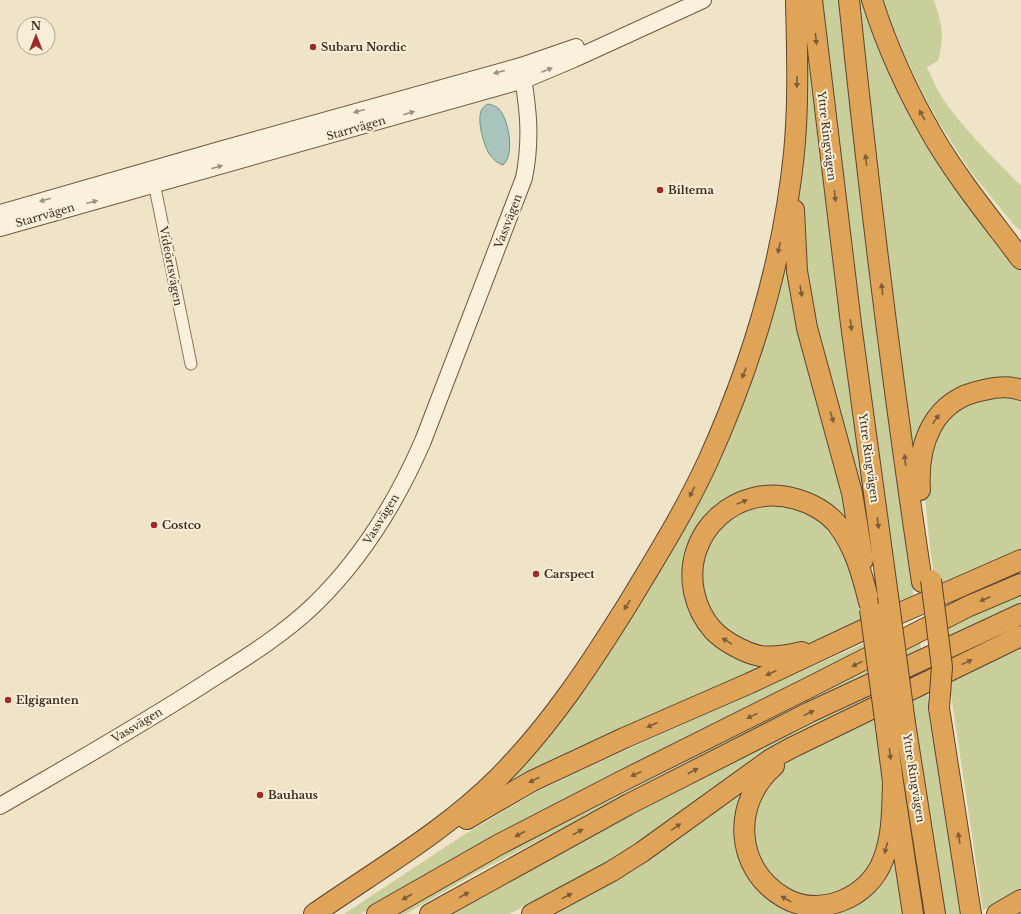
<svg xmlns="http://www.w3.org/2000/svg" width="1021" height="914" viewBox="0 0 1021 914" font-family="'Libre Baskerville',serif">
	<style>
		.green { fill: #c9cf9b }
		.water { fill: #a9c4bc; stroke: #6f938a }
		.lines { fill: none; stroke-linecap: round; stroke-linejoin: round }
		.street-casing { stroke: #8d765c; stroke-width: 13 }
		.secondary-casing { stroke: #6f573f; stroke-width: 18 }
		.highway-casing { stroke: #5b4430; stroke-width: 22 }
		.street { stroke: #faf1dc; stroke-width: 11 }
		.secondary { stroke: #faf1dc; stroke-width: 16 }
		.highway { stroke: #e0a458; stroke-width: 20 }
		.highway-bridge-casing { stroke: #5b4430; stroke-width: 22; stroke-linecap: butt }
		.highway-bridge { stroke: #e0a458; stroke-width: 20 }
		.oneway { fill: #7e5d36 }
		.oneway2 { fill: #9c907e }
		.poi-dot { fill: #9e2a2b; stroke: #f7eed8; stroke-width: 1.5 }
		.labels { text-anchor: middle; stroke-width: 4; stroke-linejoin: round; paint-order: stroke }
		.poi-label { font-size: 11px; font-weight: bold; fill: #3d2e20; stroke: #f7eed8; text-anchor: start }
		.street-label { font-size: 11px; fill: #3d2e20; stroke: #f7eed8 }
	</style>
	<rect width="100%" height="100%" fill="#f0e4c8"/>
	<path class="green" d="M 819,0 L 839,0 L 914,598 L 897,606 Z
		M 857,0 L 866,0 L 872,17 L 1021,266 L 1021,385 L 983,384 L 913,454 Z
		M 883,0 L 934,0 C 942,25 945,35 938,61 L 927,67 C 933,81 939,94 948,106 C 969,135 996,160 1021,186 L 1021,231 L 1013,224 L 970,171 L 938,121 L 922,91 L 903,52 Z
		M 803,18 L 834,271 L 863,486 L 856,489 L 812,328 L 799,224 L 798,193 Z
		M 788,228 L 853,523 L 778,490 L 699,532 L 703,626 L 788,660 L 487,802 L 685,518 Z
		M 980,396 L 1021,397 L 1021,549 L 936,589 L 930,548 L 926,509 L 924,480 L 925,457 L 951,412 Z
		M 778,501 L 825,521 L 853,566 L 863,620 L 813,643 L 800,647 L 766,650 L 723,631 L 716,624 L 699,587 L 704,547 L 732,513 Z
		M 1021,591 L 1021,604 L 943,640 L 941,627 Z
		M 920,638 L 921,650 L 904,658 L 903,646 Z
		M 867,642 L 868,649 L 567,798 L 360,914 L 344,914 L 462,836 L 536,792 L 597,763 Z
		M 1021,645 L 1021,890 L 983,910 L 949,681 Z
		M 869,662 L 870,675 L 602,808 L 476,873 L 406,914 L 384,914 Z
		M 927,690 L 960,914 L 942,914 L 910,699 Z
		M 872,692 L 873,699 L 616,859 L 509,914 L 442,914 L 679,788 Z
		M 876,715 L 886,797 L 884,839 L 863,880 L 821,900 L 779,889 L 753,850 L 755,805 L 779,769 L 787,763 Z
		M 753,782 L 756,886 L 774,903 L 803,914 L 542,914 Z
		M 893,846 L 906,914 L 831,914 L 846,910 Z"/>
	<path class="water" d="M 488,104 C 492,105 496,106 499,109 C 509,120 515,155 503,165 C 497,163 494,160 490,155 C 484,147 475,116 483,108 C 484,106 486,105 488,104 Z"/>
	<g class="lines">
		<g class="street-casing">
			<path id="street" d="M 153,178 L 191,364"/>
		</g>
		<g class="secondary-casing">
			<path id="secondary" d="M 0,213 L 223,149 L 521,66 L 576,47
				M 0,228 L 524,80 L 574,59 L 703,0
				M 0,806 C 72,764 145,723 215,677 C 250,655 285,633 315,604 C 362,558 397,501 423,441 L 524,178 C 532,138 528,106 521,66"/>
		</g>
		<g class="highway-casing">
			<path id="highway" d="M 812,0 L 851,324 L 888,596
				M 849,0 C 869,194 893,389 922,582
				M 872,0 C 887,47 908,93 933,136 C 958,179 991,219 1021,259
				M 794,210 L 797,271 L 807,328 L 852,493 L 863,560
				M 920,490 C 917,444 933,399 984,390 C 996,387 1010,386 1021,390
				M 802,652 C 789,655 774,658 760,656 C 745,653 723,641 713,630 C 703,619 697,606 694,592 C 682,532 737,482 796,499 C 811,503 827,512 837,524 C 855,547 862,574 869,602
				M 939,708 L 971,914
				M 905,723 L 935,914
				M 886,727 L 893,782 L 913,914
				M 774,766 C 732,802 734,868 783,897 C 801,908 822,908 841,901 C 860,894 876,879 883,860 C 893,835 892,808 893,782
				M 467,819 L 482,810 L 532,781 L 624,738 L 750,683 L 882,621 L 1021,560
				M 314,914 C 377,870 444,832 498,778 C 551,725 592,662 631,599 C 658,554 686,509 708,461 C 753,362 783,261 794,153 C 799,102 797,51 796,0
				M 377,914 L 498,845 L 626,779 L 812,686 L 969,606 L 1021,584
				M 430,914 L 629,804 L 810,712 L 1021,614
				M 532,914 L 612,871 L 642,852 L 771,759 L 791,748 L 1021,636
				M 997,914 L 1021,900"/>
		</g>
		<use href="#street" class="street"/>
		<use href="#secondary" class="secondary"/>
		<use href="#highway" class="highway"/>
		<g class="highway-bridge-casing">
			<path id="highway-bridge" d="M 931,580 L 942,667 L 939,708
				M 888,596 L 905,723
				M 870,609 L 886,727"/>
		</g>
		<use href="#highway-bridge" class="highway-bridge"/>
	</g>
	<defs><path id="oneway-solid" d="M-6-.8H1V-3.2L6.5 0L1 3.2V.8H-6Z"/></defs>
	<g class="oneway">
		<use href="#oneway-solid" transform="translate(816 39) rotate(84)"/>
		<use href="#oneway-solid" transform="translate(797 82) rotate(92)"/>
		<use href="#oneway-solid" transform="translate(922 115) rotate(-119)"/>
		<use href="#oneway-solid" transform="translate(866 160) rotate(-97)"/>
		<use href="#oneway-solid" transform="translate(835 196) rotate(83)"/>
		<use href="#oneway-solid" transform="translate(779 248) rotate(102)"/>
		<use href="#oneway-solid" transform="translate(882 289) rotate(-97)"/>
		<use href="#oneway-solid" transform="translate(801 291) rotate(81)"/>
		<use href="#oneway-solid" transform="translate(851 325) rotate(83)"/>
		<use href="#oneway-solid" transform="translate(744 373) rotate(111)"/>
		<use href="#oneway-solid" transform="translate(832 417) rotate(73)"/>
		<use href="#oneway-solid" transform="translate(936 419) rotate(-55)"/>
		<use href="#oneway-solid" transform="translate(905 460) rotate(-97)"/>
		<use href="#oneway-solid" transform="translate(692 492) rotate(117)"/>
		<use href="#oneway-solid" transform="translate(742 502) rotate(-22)"/>
		<use href="#oneway-solid" transform="translate(878 523) rotate(82)"/>
		<use href="#oneway-solid" transform="translate(985 599) rotate(157)"/>
		<use href="#oneway-solid" transform="translate(627 605) rotate(121)"/>
		<use href="#oneway-solid" transform="translate(727 641) rotate(-149)"/>
		<use href="#oneway-solid" transform="translate(967 662) rotate(-26)"/>
		<use href="#oneway-solid" transform="translate(857 664) rotate(153)"/>
		<use href="#oneway-solid" transform="translate(771 673) rotate(155)"/>
		<use href="#oneway-solid" transform="translate(809 713) rotate(-26)"/>
		<use href="#oneway-solid" transform="translate(752 716) rotate(154)"/>
		<use href="#oneway-solid" transform="translate(652 725) rotate(156)"/>
		<use href="#oneway-solid" transform="translate(890 754) rotate(83)"/>
		<use href="#oneway-solid" transform="translate(693 771) rotate(-27)"/>
		<use href="#oneway-solid" transform="translate(636 774) rotate(154)"/>
		<use href="#oneway-solid" transform="translate(534 780) rotate(153)"/>
		<use href="#oneway-solid" transform="translate(676 827) rotate(-35)"/>
		<use href="#oneway-solid" transform="translate(578 832) rotate(-29)"/>
		<use href="#oneway-solid" transform="translate(520 834) rotate(152)"/>
		<use href="#oneway-solid" transform="translate(959 838) rotate(-99)"/>
		<use href="#oneway-solid" transform="translate(886 848) rotate(105)"/>
		<use href="#oneway-solid" transform="translate(464 895) rotate(-29)"/>
		<use href="#oneway-solid" transform="translate(567 896) rotate(-28)"/>
		<use href="#oneway-solid" transform="translate(407 897) rotate(150)"/>
		<use href="#oneway-solid" transform="translate(786 899) rotate(-151)"/>
	</g>
	<g class="oneway2">
		<use href="#oneway-solid" transform="translate(547 70) rotate(-22)"/>
		<use href="#oneway-solid" transform="translate(499 72) rotate(165)"/>
		<use href="#oneway-solid" transform="translate(359 111) rotate(165)"/>
		<use href="#oneway-solid" transform="translate(409 113) rotate(-16)"/>
		<use href="#oneway-solid" transform="translate(217 167) rotate(-16)"/>
		<use href="#oneway-solid" transform="translate(45 200) rotate(164)"/>
		<use href="#oneway-solid" transform="translate(92 202) rotate(-15)"/>
	</g>
	<g class="poi-dot">
		<circle cx="313" cy="47" r="4"/>
		<circle cx="660" cy="190" r="4"/>
		<circle cx="154" cy="525" r="4"/>
		<circle cx="536" cy="574" r="4"/>
		<circle cx="8" cy="700" r="4"/>
		<circle cx="260" cy="795" r="4"/>
	</g>
	<g class="labels">
		<g class="poi-label">
			<text x="321" y="51">Subaru Nordic</text>
			<text x="668" y="194">Biltema</text>
			<text x="162" y="529">Costco</text>
			<text x="544" y="578">Carspect</text>
			<text x="16" y="704">Elgiganten</text>
			<text x="268" y="799">Bauhaus</text>
		</g>
		<g class="street-label">
			<text transform="translate(356 128) rotate(-16)" y="4">Starrvägen</text>
			<text transform="translate(827 136) rotate(83)" y="4">Yttre Ringvägen</text>
			<text transform="translate(45 215) rotate(-16)" y="4">Starrvägen</text>
			<text transform="translate(508 221) rotate(-69)" y="4">Vassvägen</text>
			<text transform="translate(171 266) rotate(79)" y="4">Videörtsvägen</text>
			<text transform="translate(869 458) rotate(82)" y="4">Yttre Ringvägen</text>
			<text transform="translate(381 519) rotate(-58)" y="4">Vassvägen</text>
			<text transform="translate(137 725) rotate(-31)" y="4">Vassvägen</text>
			<text transform="translate(914 778) rotate(81)" y="4">Yttre Ringvägen</text>
		</g>
	</g>
	<g transform="translate(36 36)"><circle r="19" fill="#f7eed8" stroke="#ada18e"/>
	<path d="M0-3L7 15L0 10L-7 15Z" fill="#9e2a2b"/>
	<text y="-6" font-size="11" font-weight="bold" text-anchor="middle" fill="#3d2e20">N</text>
	</g>
</svg>
